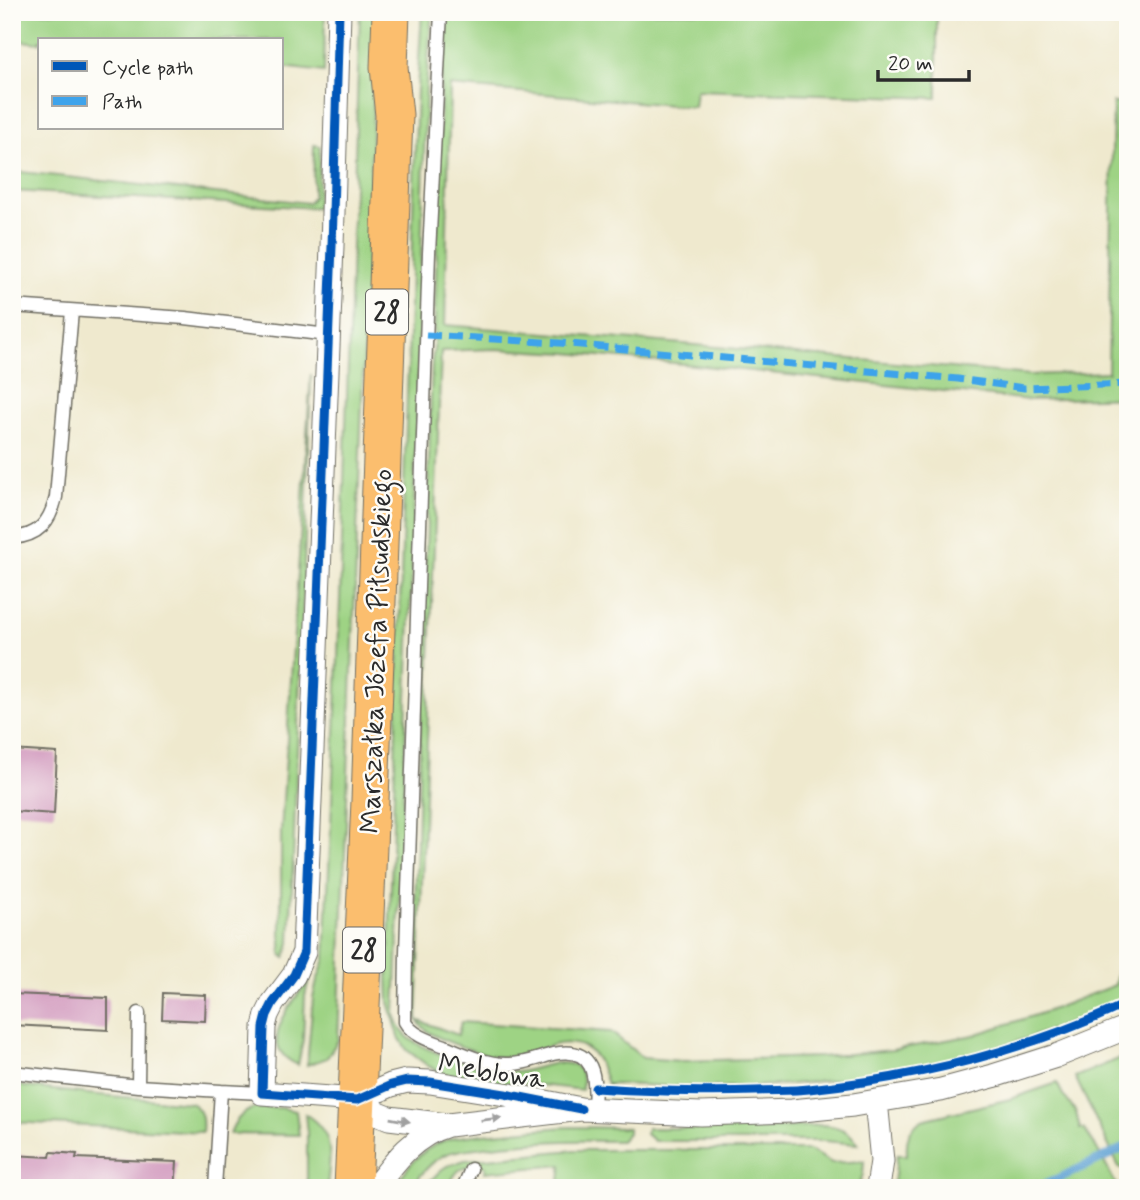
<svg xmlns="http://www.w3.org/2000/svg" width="1140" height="1200" viewBox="0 0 1140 1200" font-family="Mynerve,sans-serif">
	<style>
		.green { fill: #9ed384; stroke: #647f58; stroke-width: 2 }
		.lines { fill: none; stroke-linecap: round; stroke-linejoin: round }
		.stream { stroke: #5fa2d4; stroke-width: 9 }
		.building { fill: #d39cc0 }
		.service-casing { stroke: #706e64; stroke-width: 15 }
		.minor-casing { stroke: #706e64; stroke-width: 25 }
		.primary-casing { stroke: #706e64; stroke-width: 39 }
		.service { stroke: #fff; stroke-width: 12 }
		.minor { stroke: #fff; stroke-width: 23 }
		.primary { stroke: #fbbe6e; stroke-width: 37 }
		.quiet { stroke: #3ea3eb; stroke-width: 7; stroke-dasharray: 14 7; stroke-linecap: butt }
		.cycleway-casing { stroke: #fdfcf7; stroke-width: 13 }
		.cycleway { stroke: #0057b8; stroke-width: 9 }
		.oneway { fill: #a0a0a0 }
		.labels { text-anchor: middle; stroke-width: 5; stroke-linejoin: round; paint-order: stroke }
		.shield { fill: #fdfcf7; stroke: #6a6a68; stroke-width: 2 }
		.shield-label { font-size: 26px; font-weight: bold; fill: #2b2b2b }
		.street-label { font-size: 28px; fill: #2b2b2b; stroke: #fdfcf7 }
	</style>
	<rect width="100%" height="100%" fill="#fdfcf7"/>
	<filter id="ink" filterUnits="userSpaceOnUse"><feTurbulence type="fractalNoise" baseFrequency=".0143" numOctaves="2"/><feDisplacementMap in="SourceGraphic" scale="14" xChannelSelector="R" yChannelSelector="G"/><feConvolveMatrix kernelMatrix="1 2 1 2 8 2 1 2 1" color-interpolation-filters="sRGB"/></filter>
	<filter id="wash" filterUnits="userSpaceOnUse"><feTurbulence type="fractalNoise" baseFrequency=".00686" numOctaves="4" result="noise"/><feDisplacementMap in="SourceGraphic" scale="28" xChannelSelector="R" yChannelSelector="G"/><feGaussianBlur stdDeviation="1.57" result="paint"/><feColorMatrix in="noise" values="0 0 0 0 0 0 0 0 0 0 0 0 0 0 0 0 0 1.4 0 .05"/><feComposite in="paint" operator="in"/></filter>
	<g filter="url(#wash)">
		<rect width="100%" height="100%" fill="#efe9ce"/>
		<path class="green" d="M 12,12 L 325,12 L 324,72 L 282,67 L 282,40 L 40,40 L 40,43 L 12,40 Z
			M 360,12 L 375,12 L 374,80 L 338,1040 L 327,1058 L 307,1065 L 313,998 L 317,981 L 325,959 L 337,687 Z
			M 422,12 L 432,12 L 426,88 L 413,538 L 395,1015 C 399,1025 401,1032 409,1038 C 427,1053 493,1073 517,1072 C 536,1071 556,1057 575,1066 C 584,1071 582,1081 582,1090 L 531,1084 L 475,1082 L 442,1073 L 428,1066 L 407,1050 L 399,1037 L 389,1002 L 388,977 L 417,89 Z
			M 446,12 L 937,12 L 937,98 L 696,90 L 694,107 L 450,86 L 445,325 L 672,343 L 1030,375 L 1108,372 L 1113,103 L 1128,104 L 1128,397 L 1030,400 L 684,364 L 567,353 L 495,349 L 441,351 L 417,1020 L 458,1035 L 461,1022 L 611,1032 L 643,1058 L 682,1061 L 820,1057 L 892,1050 L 974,1035 L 1048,1011 L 1115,985 L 1128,908 L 1128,998 C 1013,1053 885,1080 758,1086 C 709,1089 659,1085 609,1084 L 608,1087 C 603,1073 599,1054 584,1047 C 560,1036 540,1052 517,1056 C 512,1056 505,1057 500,1057 C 486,1056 435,1039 425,1029 C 417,1023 415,1015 412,1006 L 432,361 L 434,350 L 441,86 Z
			M 314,145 L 320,146 L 317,208 L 12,191 L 12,171 L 308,203 L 313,197 Z
			M 311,374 L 290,943 L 285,958 L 281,954 L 281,832 Z
			M 309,979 L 305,996 L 303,1040 L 298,1065 C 253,1045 292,1005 309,979 Z
			M 1128,1055 L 1128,1165 L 1120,1169 L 1075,1077 Z
			M 1057,1083 L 1063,1095 L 1076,1112 L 1080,1129 L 1084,1129 L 1095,1145 L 1118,1188 L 891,1188 L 895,1175 L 897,1155 L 907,1155 C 906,1139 908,1129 922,1120 L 1010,1099 Z
			M 12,1085 L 88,1094 L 191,1103 C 203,1110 203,1119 202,1132 L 12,1122 Z
			M 254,1108 L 282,1108 L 296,1111 L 299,1135 L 230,1134 C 234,1121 241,1113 254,1108 Z
			M 305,1114 C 336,1133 330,1156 327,1188 L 307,1188 L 307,1133 Z
			M 822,1125 C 838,1126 849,1130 858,1144 L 824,1141 L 654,1141 L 646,1134 L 647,1128 L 757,1129 Z
			M 572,1127 L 628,1128 L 628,1133 L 621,1141 C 574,1140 529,1141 484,1147 C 472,1149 458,1149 446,1154 C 431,1161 420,1175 411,1188 L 395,1188 C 404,1169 421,1150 441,1142 C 454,1136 470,1136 484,1134 C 513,1131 543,1128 572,1127 Z
			M 574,1150 L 809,1150 L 832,1163 L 864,1161 L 863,1174 L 858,1188 L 559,1188 L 562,1165 L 485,1172 L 486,1166 C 463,1165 457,1166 448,1188 L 423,1188 L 441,1170 L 447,1166 L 465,1160 Z"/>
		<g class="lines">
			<path class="stream" d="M 1038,1188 L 1128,1146"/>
		</g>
		<g id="blocks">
			<path class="building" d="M 12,750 L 57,753 L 54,814 L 12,811 Z
				M 163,993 L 206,995 L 205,1021 L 162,1019 Z
				M 12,994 L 108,998 L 108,1030 L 12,1025 Z
				M 51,1152 L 77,1154 L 76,1158 L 177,1162 L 175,1188 L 12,1188 L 12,1155 L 50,1157 Z"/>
		</g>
	</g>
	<g filter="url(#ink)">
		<use href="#blocks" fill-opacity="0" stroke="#706e64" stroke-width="2"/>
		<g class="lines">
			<g class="service-casing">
				<path id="service" d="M 441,12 L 429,253 L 406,952 L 405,1022 C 412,1035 431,1041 445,1046 C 464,1054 485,1064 506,1064 C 522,1065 538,1058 553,1054 C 596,1045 596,1078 594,1109
					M 12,306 L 185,318 L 328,335
					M 12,538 C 39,536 50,522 56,497 L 72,311
					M 139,1013 L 138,1086 L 221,1091
					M 12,1072 L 138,1086
					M 215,1188 L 221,1091 L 262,1093
					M 463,1188 L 471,1169"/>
			</g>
			<g class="minor-casing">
				<path id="minor" d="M 339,12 L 332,246 L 304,952 L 294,975 L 273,1003 L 267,1015 L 264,1027 L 262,1093 L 357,1100 L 391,1085 L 407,1081 L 430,1082 L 505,1094 L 581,1109
					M 357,1100 L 379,1114 L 389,1118 L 447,1125
					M 876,1101 L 882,1161 L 878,1188
					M 375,1188 C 395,1161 414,1135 448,1125 L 581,1109 L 701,1114 L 792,1111 L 853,1105 L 941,1090 L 993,1076 L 1056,1056 L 1128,1027"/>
			</g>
			<g class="primary-casing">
				<path id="primary" d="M 353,1188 L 370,801 L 394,115 L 389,67 L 391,12"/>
			</g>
			<use href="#service" class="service"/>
			<use href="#minor" class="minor"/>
			<use href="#primary" class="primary"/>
			<path class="quiet" d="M 426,335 L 559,343 L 958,379 L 1024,388 L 1128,384"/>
			<g class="cycleway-casing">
				<path id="cycleway" d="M 339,12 L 332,246 L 304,952 L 294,975 L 273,1003 L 267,1015 L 264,1027 L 262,1093 L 357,1100 L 391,1085 L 407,1081 L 430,1082 L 505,1094 L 581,1109
					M 595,1088 C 649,1091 702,1093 756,1091 C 773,1090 792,1091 809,1089 C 918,1078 1028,1050 1128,1003"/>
			</g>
			<use href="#cycleway" class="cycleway"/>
		</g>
		<defs><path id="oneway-solid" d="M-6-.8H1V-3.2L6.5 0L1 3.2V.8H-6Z" transform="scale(1.75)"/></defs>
		<g class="oneway">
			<use href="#oneway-solid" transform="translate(491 1119) rotate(-7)"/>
			<use href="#oneway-solid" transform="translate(400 1120) rotate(10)"/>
		</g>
	</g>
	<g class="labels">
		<g class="shield">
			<rect x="366" y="289.5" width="42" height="45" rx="5"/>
			<rect x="343" y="927.5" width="42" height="45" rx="5"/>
		</g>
		<g class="shield-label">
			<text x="387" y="321">28</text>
			<text x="364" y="959">28</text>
		</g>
		<g class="street-label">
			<text transform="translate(375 651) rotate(-88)" y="10">Marszałka Józefa Piłsudskiego</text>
			<text transform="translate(492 1070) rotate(9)" y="10">Meblowa</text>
		</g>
	</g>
	<rect width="1140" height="1200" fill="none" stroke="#fdfcf7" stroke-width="42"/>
	<rect x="38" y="38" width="245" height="91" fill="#fdfcf7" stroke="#a9a8a5" stroke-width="2"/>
	<rect x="52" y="61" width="35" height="10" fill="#0057b8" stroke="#a9a8a5" stroke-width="2"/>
	<text x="102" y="74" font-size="21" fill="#2b2b2b">Cycle path</text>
	<rect x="52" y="96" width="35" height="10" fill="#3ea3eb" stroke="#a9a8a5" stroke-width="2"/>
	<text x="102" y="108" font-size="21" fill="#2b2b2b">Path</text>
	<path d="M878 70v10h91v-10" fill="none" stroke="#2b2b2b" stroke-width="3.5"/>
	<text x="888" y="70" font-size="21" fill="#2b2b2b" stroke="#fdfcf7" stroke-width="5" paint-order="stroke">20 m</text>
</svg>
